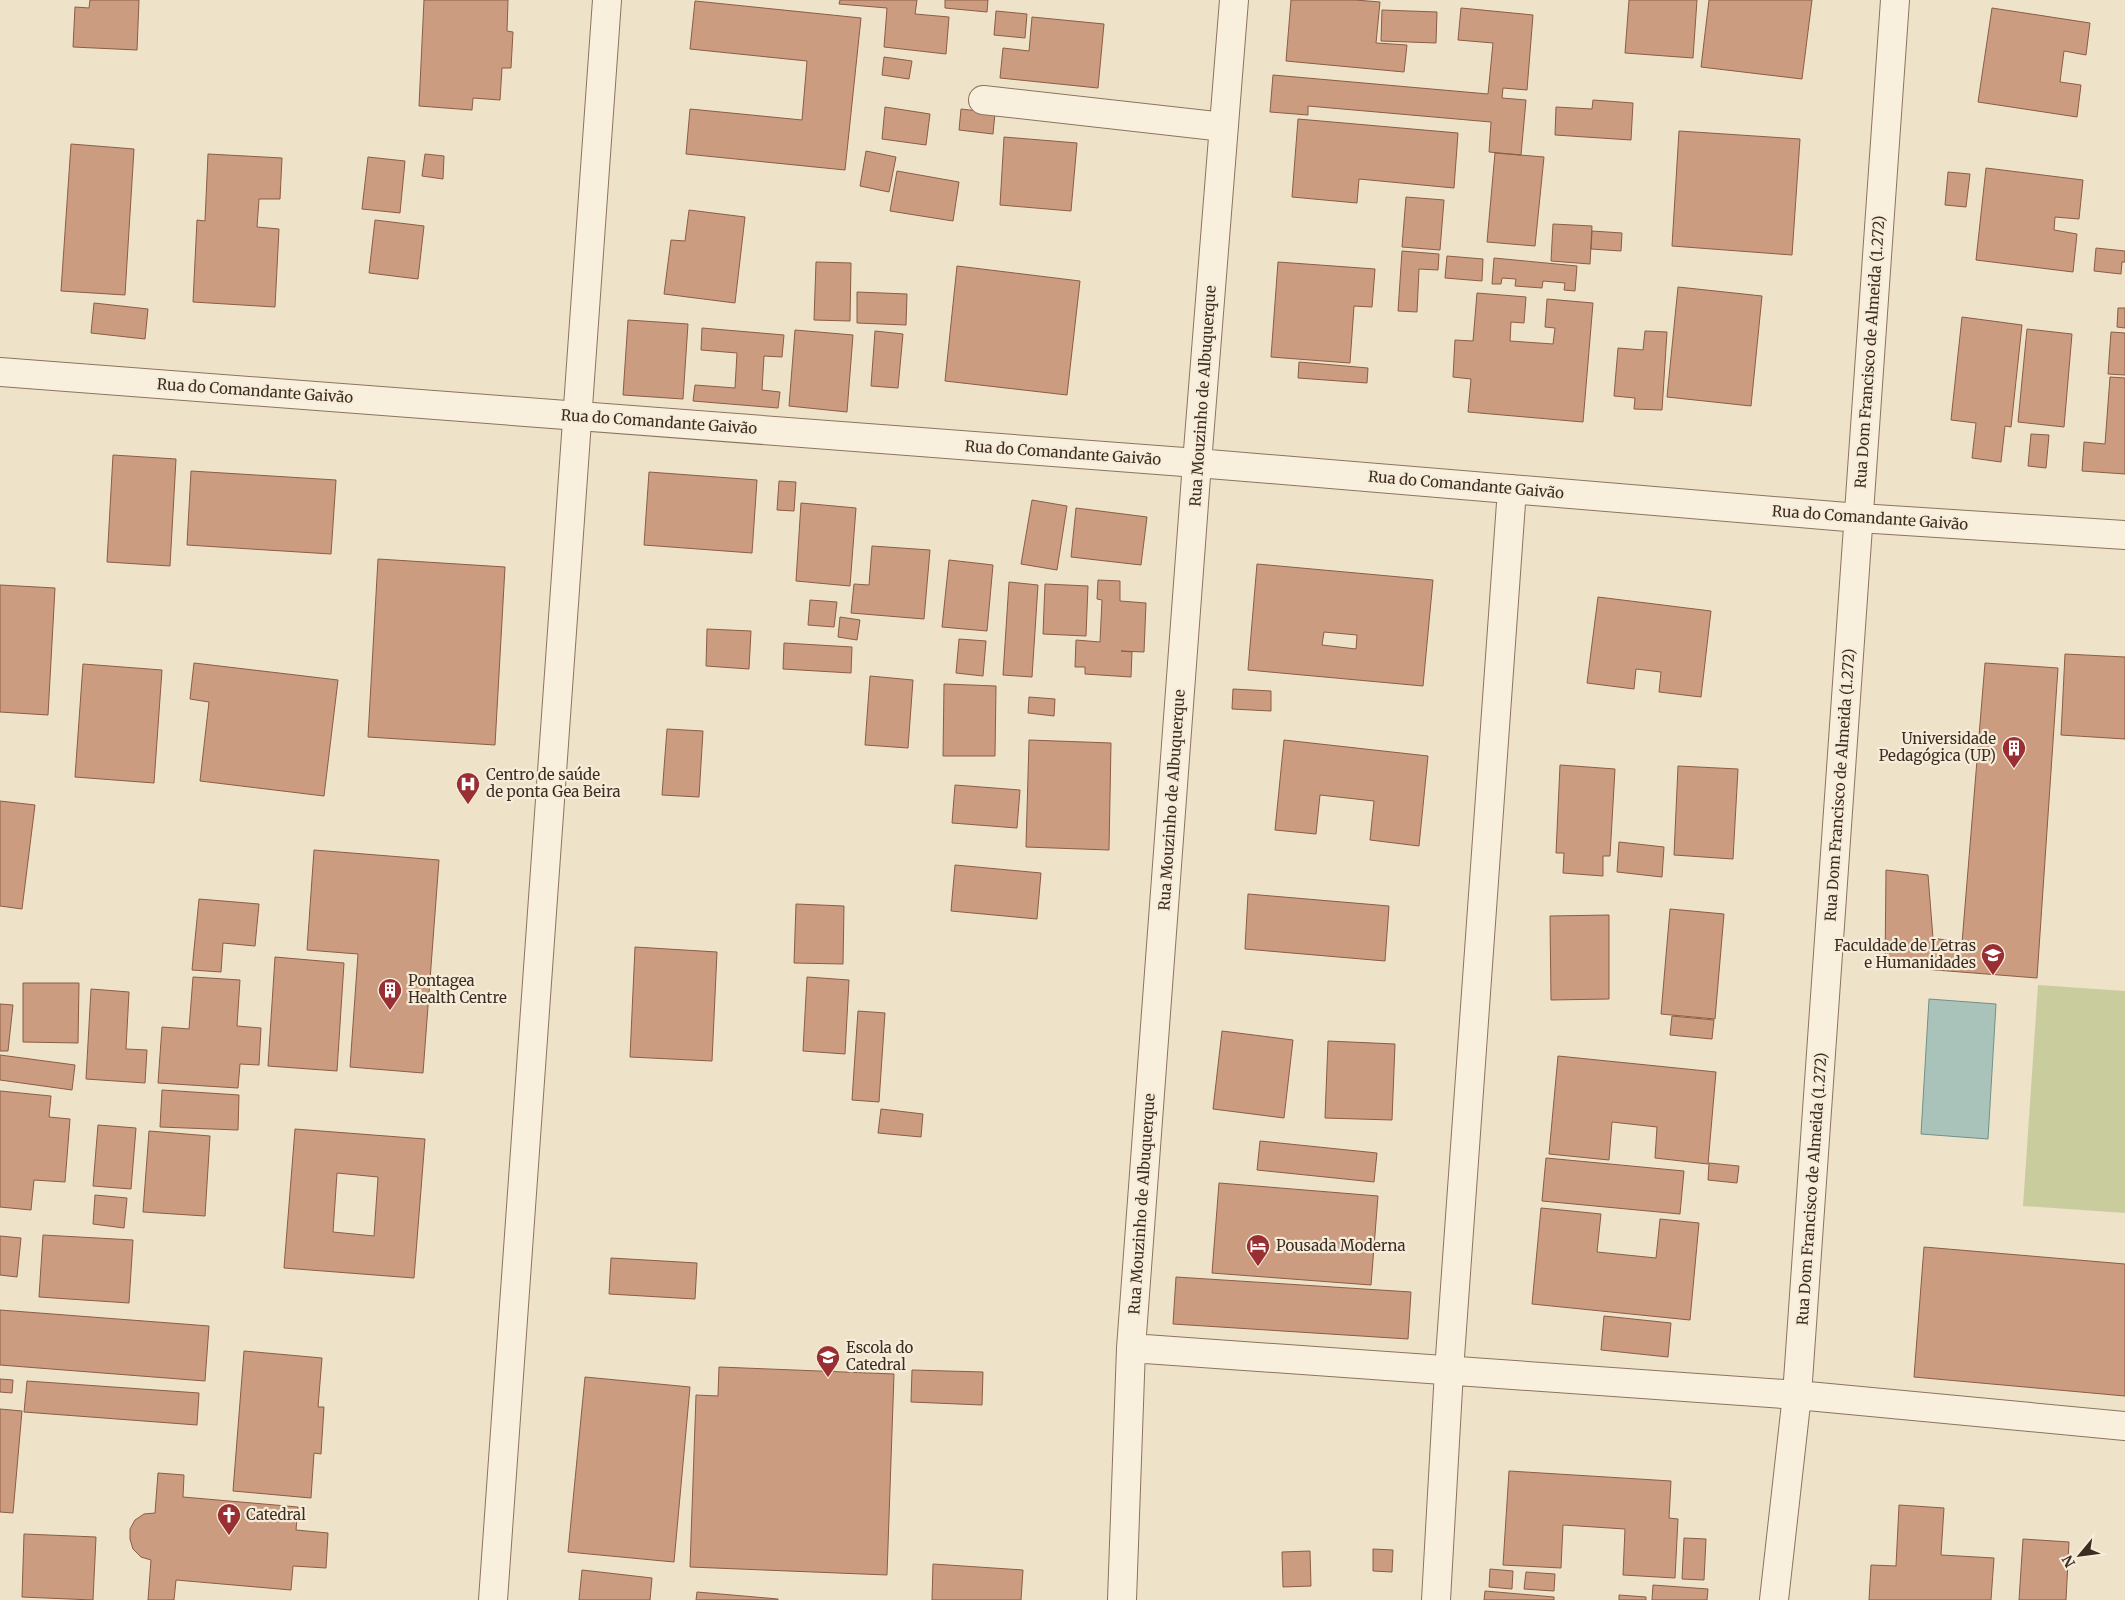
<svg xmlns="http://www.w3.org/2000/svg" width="2125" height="1600" viewBox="0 0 2125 1600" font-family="Merriweather,serif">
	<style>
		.green { fill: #c9cd9d }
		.water { fill: #aac3ba; stroke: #709188 }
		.building { fill: #cc9c80; stroke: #8a5d44; fill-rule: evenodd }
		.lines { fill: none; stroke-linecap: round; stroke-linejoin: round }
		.minor-casing { stroke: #8b745e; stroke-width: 30 }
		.tertiary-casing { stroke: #8b745e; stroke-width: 30 }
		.minor { stroke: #f9efdd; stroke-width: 28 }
		.tertiary { stroke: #f9efdd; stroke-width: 28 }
		.labels { text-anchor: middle; stroke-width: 4.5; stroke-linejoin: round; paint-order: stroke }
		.street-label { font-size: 15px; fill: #3c2d21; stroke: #f6ecd9 }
		.poi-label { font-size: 15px; fill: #3c2d21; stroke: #f6ecd9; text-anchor: start }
	</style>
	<rect width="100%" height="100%" fill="#eee2c9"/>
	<path class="green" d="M 2038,985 L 2125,991 L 2125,1213 L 2023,1206 Z"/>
	<path class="water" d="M 1929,999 L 1996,1004 L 1988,1139 L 1921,1134 Z"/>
	<path class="building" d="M 90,0 L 139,0 L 137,50 L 73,47 L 75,7 L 89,8 Z
		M 424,0 L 508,0 L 507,31 L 513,32 L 511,68 L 502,68 L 500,100 L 473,98 L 472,110 L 419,106 Z
		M 840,0 L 917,0 L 915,14 L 949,17 L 946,54 L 884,47 L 887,8 L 839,4 Z
		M 945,0 L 988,0 L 987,12 L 945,8 Z
		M 1291,0 L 1355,0 L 1380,2 L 1376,43 L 1407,45 L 1404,72 L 1286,61 Z
		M 1629,0 L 1697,0 L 1693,58 L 1625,53 Z
		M 1709,0 L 1812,0 L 1802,79 L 1701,67 Z
		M 695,1 L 861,18 L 845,170 L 686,154 L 690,109 L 802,120 L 807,61 L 690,49 Z
		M 1461,8 L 1533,15 L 1527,90 L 1503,88 L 1502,98 L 1526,100 L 1521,155 L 1489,152 L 1491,122 L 1308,106 L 1308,115 L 1270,112 L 1273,75 L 1488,94 L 1493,43 L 1458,40 Z
		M 1992,8 L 2090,23 L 2086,55 L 2064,51 L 2060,82 L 2081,85 L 2077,117 L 1978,102 Z
		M 1382,10 L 1437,12 L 1436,43 L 1381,41 Z
		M 996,11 L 1027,14 L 1025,38 L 994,35 Z
		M 1032,17 L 1104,24 L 1098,88 L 1000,78 L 1003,48 L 1029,51 Z
		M 884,57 L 912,61 L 909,79 L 882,75 Z
		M 1593,100 L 1633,103 L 1631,140 L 1555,135 L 1556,107 L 1592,109 Z
		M 885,107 L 930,114 L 926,145 L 882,139 Z
		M 961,109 L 995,113 L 993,134 L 959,130 Z
		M 1298,119 L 1458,133 L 1454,188 L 1359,179 L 1357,203 L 1292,197 Z
		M 1679,131 L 1800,139 L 1792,255 L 1672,246 Z
		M 1004,137 L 1077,143 L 1071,211 L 1000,205 Z
		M 71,144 L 134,149 L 125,295 L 61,291 Z
		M 866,151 L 896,157 L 889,192 L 860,186 Z
		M 1495,153 L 1544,157 L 1535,246 L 1487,242 Z
		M 208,154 L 282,158 L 280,199 L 259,199 L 257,227 L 279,229 L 275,307 L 193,302 L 197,220 L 205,221 Z
		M 425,154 L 444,156 L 443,179 L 422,176 Z
		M 368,157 L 405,161 L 400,213 L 362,209 Z
		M 1986,168 L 2083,180 L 2079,219 L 2055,217 L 2054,230 L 2077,234 L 2073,272 L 1976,260 Z
		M 897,171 L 959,182 L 953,221 L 890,211 Z
		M 1948,172 L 1970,174 L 1966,207 L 1945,205 Z
		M 1406,197 L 1444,200 L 1440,250 L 1402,247 Z
		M 689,210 L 745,217 L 735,303 L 664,294 L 671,240 L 685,241 Z
		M 375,220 L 424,226 L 418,279 L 369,273 Z
		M 1553,224 L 1592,226 L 1590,264 L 1551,261 Z
		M 1592,231 L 1622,233 L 1621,251 L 1591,249 Z
		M 2096,248 L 2125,251 L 2125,262 L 2122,262 L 2121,274 L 2094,271 Z
		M 1402,251 L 1439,254 L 1438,270 L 1419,269 L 1417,312 L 1398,311 Z
		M 1447,256 L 1483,259 L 1482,281 L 1445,278 Z
		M 1494,258 L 1577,266 L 1575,291 L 1564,290 L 1565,283 L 1543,281 L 1542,288 L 1515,286 L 1516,279 L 1502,278 L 1501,284 L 1492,284 Z
		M 816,262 L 851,263 L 850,321 L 814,320 Z
		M 1278,262 L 1375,269 L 1372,307 L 1354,306 L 1350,363 L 1271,357 Z
		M 957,266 L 1080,281 L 1067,395 L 945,381 Z
		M 1678,287 L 1762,296 L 1751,406 L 1667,397 Z
		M 857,292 L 907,294 L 906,325 L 857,323 Z
		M 1477,293 L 1526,297 L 1524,323 L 1511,322 L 1510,341 L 1553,344 L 1555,328 L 1545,327 L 1547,299 L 1593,303 L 1583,422 L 1468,412 L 1471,379 L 1453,377 L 1455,340 L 1473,341 Z
		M 94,303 L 148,309 L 145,339 L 91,333 Z
		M 2118,308 L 2125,308 L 2125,328 L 2117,327 Z
		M 1962,317 L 2022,325 L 2011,427 L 2005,426 L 2001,462 L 1972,458 L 1976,423 L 1951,420 Z
		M 628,320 L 688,324 L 683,399 L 623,395 Z
		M 702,328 L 784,335 L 782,357 L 764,356 L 762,390 L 780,392 L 778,408 L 693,401 L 695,385 L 735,388 L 737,353 L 701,350 Z
		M 2027,329 L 2072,334 L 2064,427 L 2018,422 Z
		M 795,330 L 853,335 L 847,412 L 789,406 Z
		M 875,331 L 903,334 L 898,388 L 871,386 Z
		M 1645,331 L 1667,332 L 1662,410 L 1634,409 L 1635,398 L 1614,396 L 1618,348 L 1643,350 Z
		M 2111,332 L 2125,333 L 2125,375 L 2108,374 Z
		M 1299,362 L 1368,368 L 1367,383 L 1298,378 Z
		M 2110,377 L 2125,378 L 2125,474 L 2082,471 L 2084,442 L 2105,444 Z
		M 2031,434 L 2049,435 L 2046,468 L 2028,466 Z
		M 113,455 L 176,459 L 170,566 L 107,562 Z
		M 191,471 L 336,480 L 331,554 L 187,545 Z
		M 649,472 L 757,480 L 752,553 L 644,545 Z
		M 779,481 L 796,482 L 794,511 L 777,510 Z
		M 1032,500 L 1067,506 L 1057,570 L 1021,564 Z
		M 801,503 L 856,508 L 850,586 L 796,581 Z
		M 1076,508 L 1147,517 L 1141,565 L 1071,557 Z
		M 872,546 L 930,550 L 924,619 L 851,613 L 854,584 L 869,585 Z
		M 378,559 L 505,567 L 495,745 L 368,737 Z
		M 949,560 L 993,565 L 987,631 L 942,627 Z
		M 1257,564 L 1433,580 L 1423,686 L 1248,670 ZM 1324,632 L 1357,635 L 1356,649 L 1322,645 Z
		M 1098,580 L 1120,581 L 1120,601 L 1146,603 L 1144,652 L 1121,651 L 1132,652 L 1131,677 L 1085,674 L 1085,667 L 1075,667 L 1076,640 L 1100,642 L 1102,600 L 1097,599 Z
		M 1009,582 L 1038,585 L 1032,677 L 1003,675 Z
		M 1045,584 L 1088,586 L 1086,636 L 1043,634 Z
		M 0,585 L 55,588 L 48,715 L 0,712 Z
		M 1598,597 L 1711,611 L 1701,697 L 1659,692 L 1661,672 L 1636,669 L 1634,689 L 1587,683 Z
		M 810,600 L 837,602 L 834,627 L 808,625 Z
		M 840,617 L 860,620 L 857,640 L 838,637 Z
		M 707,629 L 751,631 L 749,669 L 706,666 Z
		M 959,639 L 986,641 L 983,676 L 956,673 Z
		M 784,643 L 852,647 L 851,673 L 783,669 Z
		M 2065,654 L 2125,657 L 2125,739 L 2061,735 Z
		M 194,663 L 338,680 L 324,796 L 200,781 L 209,702 L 190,699 Z
		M 1985,663 L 2058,668 L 2037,978 L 1885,966 L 1886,870 L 1928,875 L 1933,938 L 1962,943 Z
		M 83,664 L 162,670 L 154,783 L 75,777 Z
		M 870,676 L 913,680 L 908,748 L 865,745 Z
		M 944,684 L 996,686 L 995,756 L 943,756 Z
		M 1233,689 L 1271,691 L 1271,711 L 1232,709 Z
		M 1029,697 L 1055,699 L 1054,716 L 1028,713 Z
		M 667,729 L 703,731 L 699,797 L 662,795 Z
		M 1029,740 L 1111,743 L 1109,850 L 1026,847 Z
		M 1284,740 L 1428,756 L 1419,846 L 1370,840 L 1374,801 L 1320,795 L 1316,834 L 1275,830 Z
		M 1560,765 L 1615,769 L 1610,856 L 1603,856 L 1603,876 L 1563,873 L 1564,853 L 1556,853 Z
		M 1678,766 L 1738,769 L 1733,859 L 1674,855 Z
		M 955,785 L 1020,790 L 1017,828 L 952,823 Z
		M 0,801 L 35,805 L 22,909 L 0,906 Z
		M 1619,842 L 1664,847 L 1662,877 L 1617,872 Z
		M 314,850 L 439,860 L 423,1073 L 350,1067 L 358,954 L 307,950 Z
		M 955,865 L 1041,873 L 1037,919 L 951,911 Z
		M 1248,894 L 1389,906 L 1385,961 L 1245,949 Z
		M 199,899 L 259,904 L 255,946 L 223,943 L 221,972 L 192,970 Z
		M 796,904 L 844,906 L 843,964 L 794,963 Z
		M 1670,909 L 1724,914 L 1715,1019 L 1661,1014 Z
		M 1609,915 L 1609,999 L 1551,1000 L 1550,916 Z
		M 635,947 L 717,952 L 712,1061 L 630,1057 Z
		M 275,957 L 344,963 L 337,1071 L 268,1066 Z
		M 193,977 L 240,980 L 237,1026 L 261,1028 L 259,1065 L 240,1064 L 238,1088 L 158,1083 L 162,1027 L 189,1029 Z
		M 807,977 L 849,980 L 845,1054 L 803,1051 Z
		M 23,983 L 79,983 L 78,1043 L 23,1042 Z
		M 91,989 L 129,992 L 126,1049 L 147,1050 L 145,1083 L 86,1079 Z
		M 0,1004 L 13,1005 L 8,1051 L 0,1051 Z
		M 858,1011 L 885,1013 L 879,1102 L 852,1100 Z
		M 1672,1016 L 1714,1020 L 1712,1039 L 1670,1035 Z
		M 1222,1031 L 1293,1040 L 1284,1118 L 1213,1109 Z
		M 1328,1041 L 1395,1044 L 1392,1120 L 1325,1118 Z
		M 0,1055 L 75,1065 L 72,1090 L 0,1080 Z
		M 1558,1056 L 1716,1072 L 1708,1164 L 1655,1158 L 1657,1127 L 1612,1122 L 1609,1160 L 1549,1154 Z
		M 162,1090 L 239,1095 L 238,1130 L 160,1127 Z
		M 0,1091 L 51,1096 L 49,1117 L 70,1119 L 65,1182 L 34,1180 L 31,1210 L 0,1207 Z
		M 881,1109 L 923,1114 L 921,1137 L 878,1133 Z
		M 98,1125 L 136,1128 L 131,1189 L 93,1186 Z
		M 295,1129 L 425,1139 L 414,1278 L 284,1268 ZM 337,1173 L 378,1177 L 374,1236 L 333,1232 Z
		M 149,1131 L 210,1136 L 205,1216 L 143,1212 Z
		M 1260,1141 L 1377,1153 L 1374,1182 L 1257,1170 Z
		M 1546,1158 L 1684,1171 L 1680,1214 L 1542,1201 Z
		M 1709,1163 L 1739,1166 L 1737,1183 L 1708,1180 Z
		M 1219,1183 L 1378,1196 L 1371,1285 L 1212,1273 Z
		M 95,1195 L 127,1198 L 124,1228 L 93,1224 Z
		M 1541,1208 L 1601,1214 L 1597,1252 L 1656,1258 L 1660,1219 L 1699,1223 L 1690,1320 L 1532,1304 Z
		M 43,1235 L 133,1240 L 129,1303 L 39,1297 Z
		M 0,1236 L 21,1238 L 17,1277 L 0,1275 Z
		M 1924,1247 L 2125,1264 L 2125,1396 L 1914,1377 Z
		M 611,1258 L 697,1263 L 695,1299 L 609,1294 Z
		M 1176,1277 L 1411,1292 L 1408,1339 L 1173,1324 Z
		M 0,1310 L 209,1326 L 205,1381 L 0,1365 Z
		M 1604,1316 L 1671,1323 L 1668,1357 L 1601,1350 Z
		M 244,1351 L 322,1358 L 318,1407 L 324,1407 L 321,1454 L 314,1453 L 311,1498 L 233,1491 Z
		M 719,1367 L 894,1374 L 887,1575 L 690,1567 L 696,1395 L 718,1396 Z
		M 912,1370 L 983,1372 L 982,1405 L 911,1402 Z
		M 585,1377 L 690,1387 L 674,1562 L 568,1552 Z
		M 0,1379 L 13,1380 L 12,1393 L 0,1392 Z
		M 27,1381 L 199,1393 L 197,1425 L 24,1412 Z
		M 0,1409 L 22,1411 L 13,1513 L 0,1512 Z
		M 1509,1471 L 1671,1481 L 1669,1518 L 1678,1519 L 1675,1578 L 1623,1575 L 1625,1529 L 1563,1525 L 1561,1568 L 1503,1565 Z
		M 158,1473 L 184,1475 L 183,1497 L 298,1507 L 296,1530 L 328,1533 L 326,1568 L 293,1566 L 291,1590 L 176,1580 L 174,1600 L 148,1600 L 151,1560 L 141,1557 L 133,1549 L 130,1539 L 130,1529 L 135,1520 L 144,1514 L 155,1513 Z
		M 1899,1505 L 1944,1508 L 1941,1555 L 1994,1558 L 1991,1600 L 1869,1600 L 1871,1565 L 1896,1566 Z
		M 24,1534 L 96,1537 L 93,1600 L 22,1597 Z
		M 1684,1538 L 1706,1539 L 1704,1580 L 1682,1579 Z
		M 2023,1539 L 2069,1542 L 2066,1600 L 2019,1600 Z
		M 1373,1549 L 1393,1550 L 1392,1572 L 1373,1571 Z
		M 1310,1551 L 1311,1586 L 1283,1587 L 1282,1552 Z
		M 933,1564 L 1023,1570 L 1021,1600 L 932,1600 Z
		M 1490,1569 L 1513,1571 L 1512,1589 L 1489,1587 Z
		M 582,1570 L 652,1578 L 650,1600 L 579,1600 Z
		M 1526,1572 L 1555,1574 L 1554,1591 L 1524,1589 Z
		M 1653,1585 L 1708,1589 L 1707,1600 L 1652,1600 Z
		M 1485,1591 L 1554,1597 L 1554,1600 L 1484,1600 Z
		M 697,1592 L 778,1599 L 778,1600 L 696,1600 Z
		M 1619,1595 L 1646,1597 L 1646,1600 L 1619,1600 Z"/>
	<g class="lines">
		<g class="minor-casing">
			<path id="minor" d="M 983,100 L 1224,127
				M 0,372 L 1197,463 L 1859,518 L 2125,535
				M 1131,1348 L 1797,1395 L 2125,1426
				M 1122,1600 L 1131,1348 L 1197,463 L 1234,0
				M 1436,1600 L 1449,1371 L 1512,489
				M 1774,1600 L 1797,1395 L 1895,0"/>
		</g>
		<g class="tertiary-casing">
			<path id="tertiary" d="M 493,1600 L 607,0"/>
		</g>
		<use href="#minor" class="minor"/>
		<use href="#tertiary" class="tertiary"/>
	</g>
	<defs>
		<g id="building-pin" transform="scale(1.25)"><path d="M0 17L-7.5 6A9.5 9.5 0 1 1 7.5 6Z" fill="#992e33" stroke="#f6ecd9"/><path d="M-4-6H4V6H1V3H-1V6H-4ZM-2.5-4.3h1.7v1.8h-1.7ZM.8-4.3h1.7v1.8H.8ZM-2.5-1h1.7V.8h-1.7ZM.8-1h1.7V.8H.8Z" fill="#fff"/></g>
		<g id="hospital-pin" transform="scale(1.25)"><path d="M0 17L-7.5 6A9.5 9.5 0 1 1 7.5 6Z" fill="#992e33" stroke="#f6ecd9"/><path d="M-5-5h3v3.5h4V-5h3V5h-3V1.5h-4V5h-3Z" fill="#fff"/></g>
		<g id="university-pin" transform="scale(1.25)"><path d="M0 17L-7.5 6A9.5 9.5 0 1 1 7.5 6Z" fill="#992e33" stroke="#f6ecd9"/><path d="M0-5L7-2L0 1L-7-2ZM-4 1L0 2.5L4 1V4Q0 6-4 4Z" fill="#fff"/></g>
		<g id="hotel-pin" transform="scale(1.25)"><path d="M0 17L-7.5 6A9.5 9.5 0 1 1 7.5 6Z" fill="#992e33" stroke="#f6ecd9"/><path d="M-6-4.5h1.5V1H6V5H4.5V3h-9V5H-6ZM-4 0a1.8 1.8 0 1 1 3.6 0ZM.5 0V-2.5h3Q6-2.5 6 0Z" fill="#fff"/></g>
		<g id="school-pin" transform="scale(1.25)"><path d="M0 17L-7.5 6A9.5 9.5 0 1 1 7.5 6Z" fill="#992e33" stroke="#f6ecd9"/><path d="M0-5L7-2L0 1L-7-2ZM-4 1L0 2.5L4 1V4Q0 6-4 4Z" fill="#fff"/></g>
		<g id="church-pin" transform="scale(1.25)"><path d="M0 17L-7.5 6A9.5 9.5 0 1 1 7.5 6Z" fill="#992e33" stroke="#f6ecd9"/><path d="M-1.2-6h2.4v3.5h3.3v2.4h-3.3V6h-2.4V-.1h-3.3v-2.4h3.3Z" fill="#fff"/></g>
	</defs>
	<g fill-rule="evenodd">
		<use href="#building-pin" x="2014" y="748"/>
		<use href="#hospital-pin" x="468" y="784"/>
		<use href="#university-pin" x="1993" y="955"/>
		<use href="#building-pin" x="390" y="990"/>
		<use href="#hotel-pin" x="1258" y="1246"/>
		<use href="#school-pin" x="828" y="1357"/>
		<use href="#church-pin" x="229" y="1515"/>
	</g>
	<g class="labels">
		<g class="street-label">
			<text transform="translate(1870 352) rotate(-86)" y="5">Rua Dom Francisco de Almeida (1.272)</text>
			<text transform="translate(255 391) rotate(4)" y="5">Rua do Comandante Gaivão</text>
			<text transform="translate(1203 396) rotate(-86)" y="5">Rua Mouzinho de Albuquerque</text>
			<text transform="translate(659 422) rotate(4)" y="5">Rua do Comandante Gaivão</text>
			<text transform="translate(1063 453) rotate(4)" y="5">Rua do Comandante Gaivão</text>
			<text transform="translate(1466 485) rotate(5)" y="5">Rua do Comandante Gaivão</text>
			<text transform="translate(1870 518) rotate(4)" y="5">Rua do Comandante Gaivão</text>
			<text transform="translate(1840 785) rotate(-86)" y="5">Rua Dom Francisco de Almeida (1.272)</text>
			<text transform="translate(1172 800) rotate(-86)" y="5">Rua Mouzinho de Albuquerque</text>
			<text transform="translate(1812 1189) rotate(-86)" y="5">Rua Dom Francisco de Almeida (1.272)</text>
			<text transform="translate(1142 1204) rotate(-86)" y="5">Rua Mouzinho de Albuquerque</text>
		</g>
		<g class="poi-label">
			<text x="1996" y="744" text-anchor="end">Universidade<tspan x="1996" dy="17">Pedagógica (UP)</tspan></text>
			<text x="486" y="780">Centro de saúde<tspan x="486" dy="17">de ponta Gea Beira</tspan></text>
			<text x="1976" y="951" text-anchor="end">Faculdade de Letras<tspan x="1976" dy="17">e Humanidades</tspan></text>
			<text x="408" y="986">Pontagea<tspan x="408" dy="17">Health Centre</tspan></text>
			<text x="1276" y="1251">Pousada Moderna</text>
			<text x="846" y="1353">Escola do<tspan x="846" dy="17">Catedral</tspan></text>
			<text x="246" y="1520">Catedral</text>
		</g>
	</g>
	<g transform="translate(2080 1555) rotate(241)" stroke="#f6ecd9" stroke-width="4" paint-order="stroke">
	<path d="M0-4L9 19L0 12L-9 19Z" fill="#3c2d21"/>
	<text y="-8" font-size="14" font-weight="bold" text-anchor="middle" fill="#3c2d21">N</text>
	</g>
</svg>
